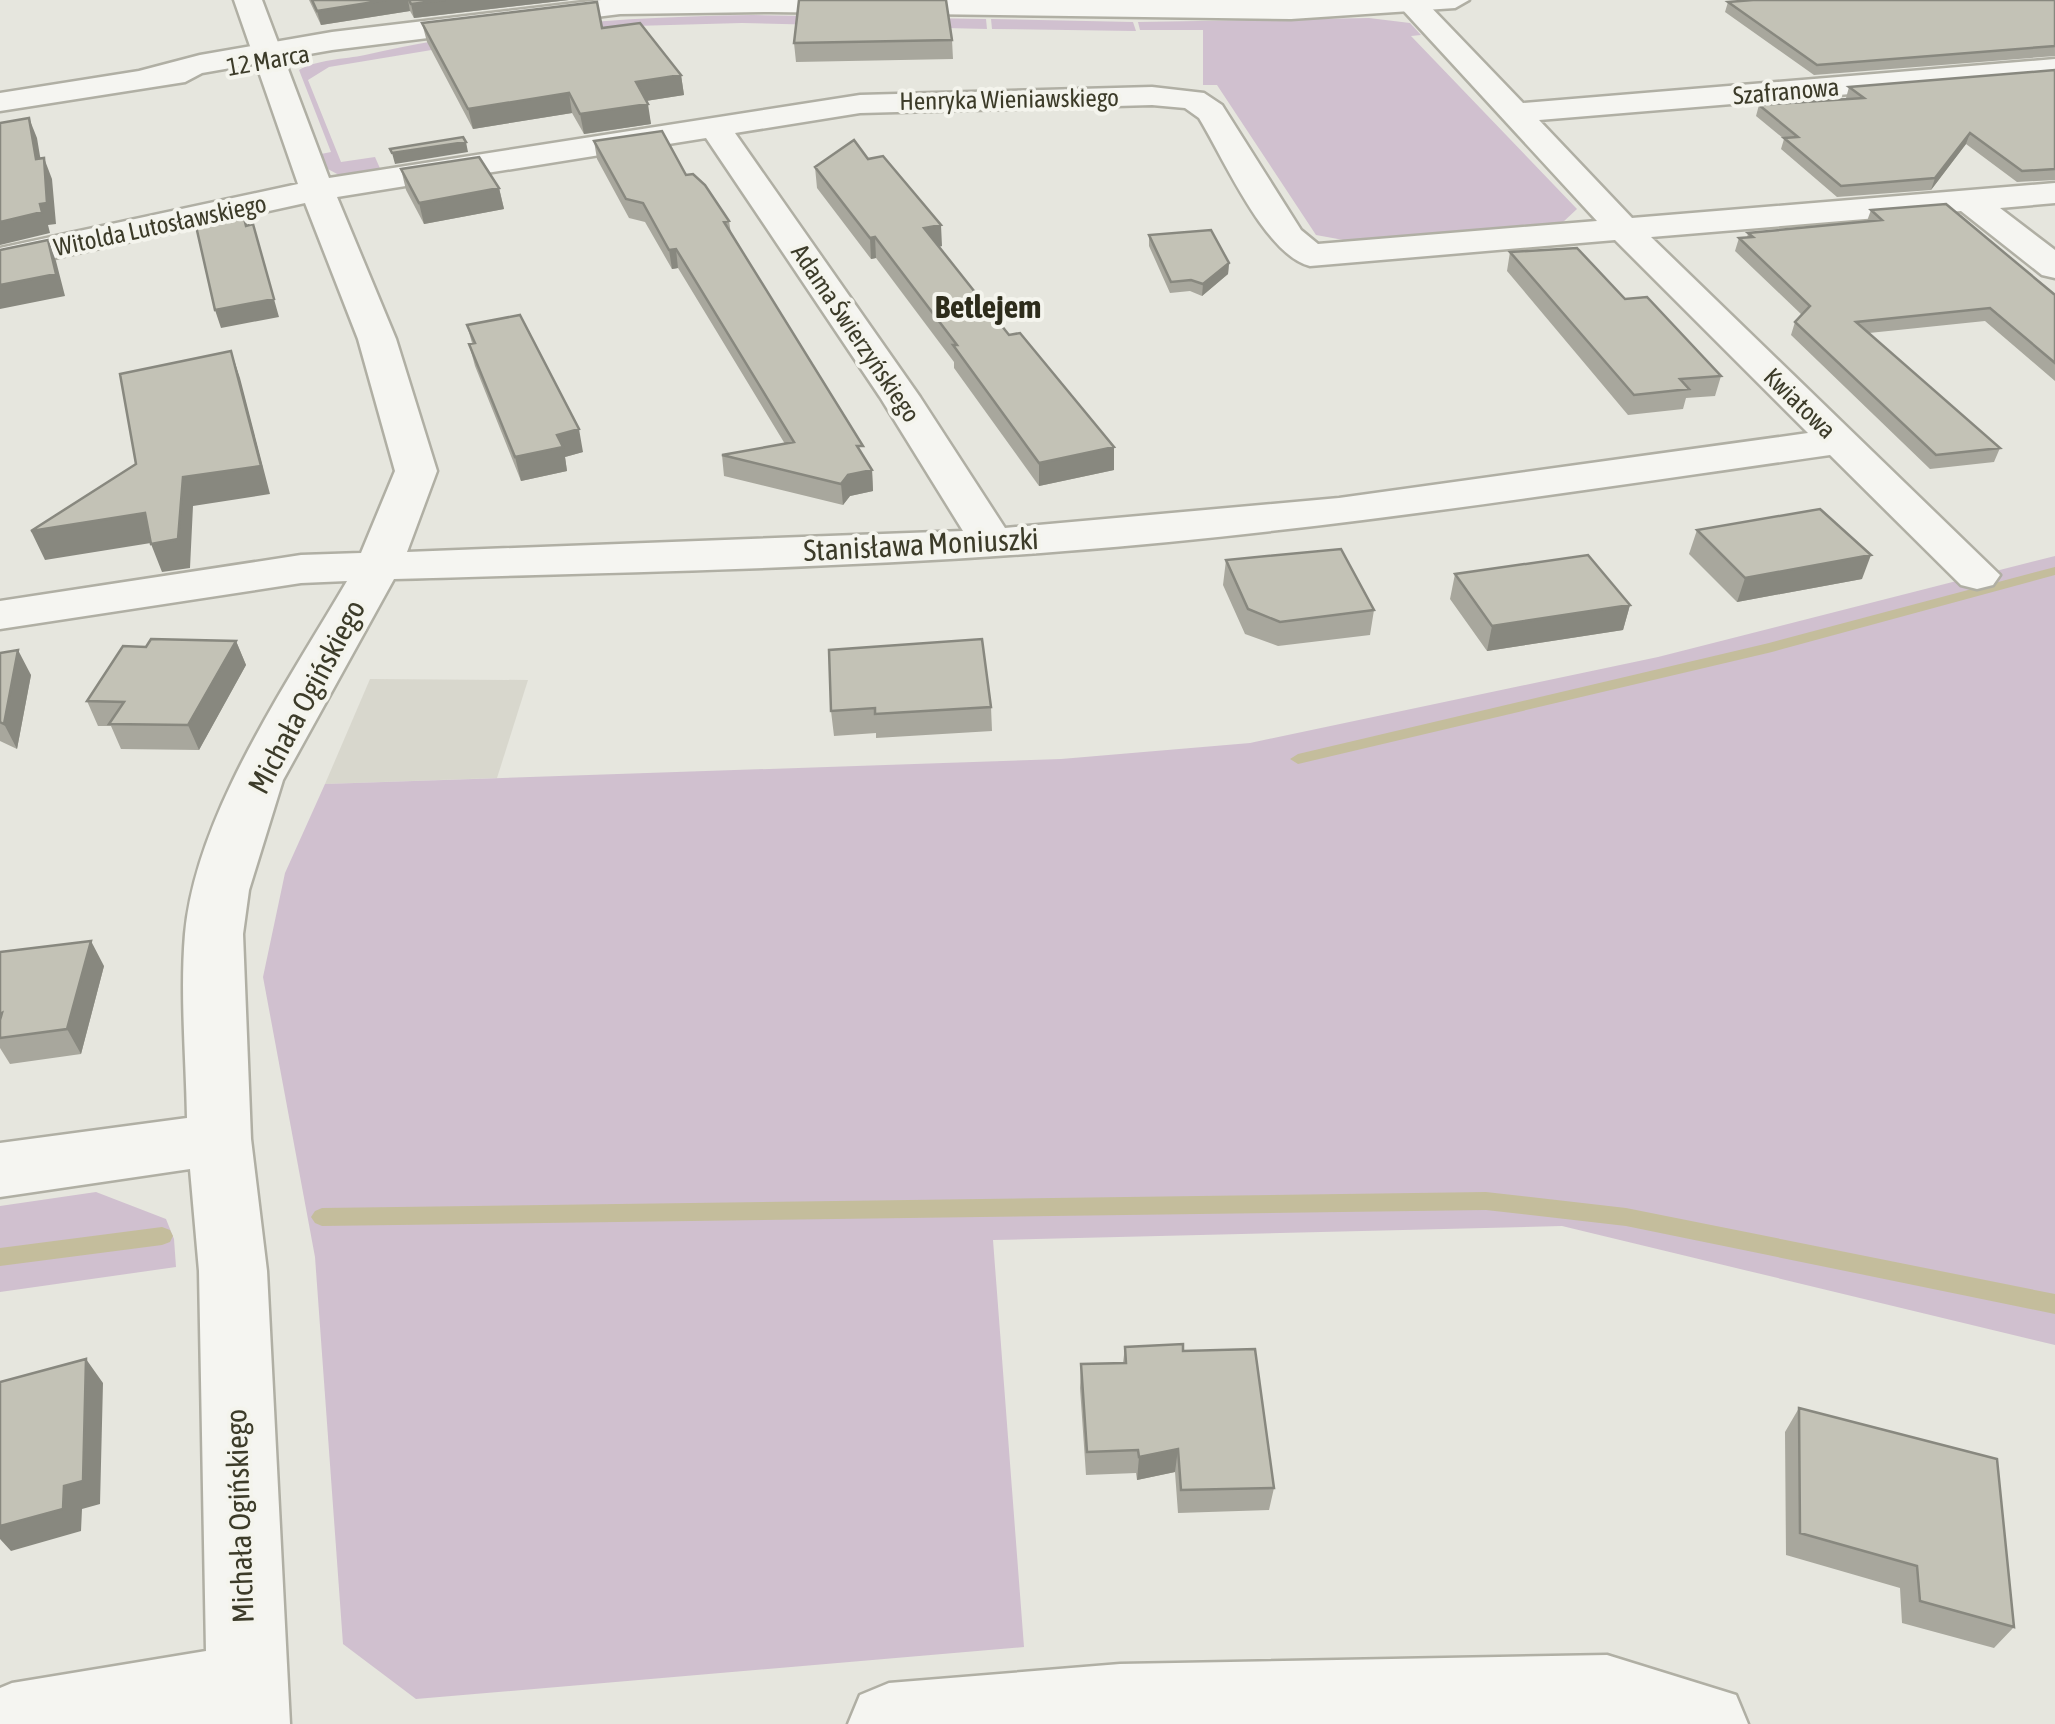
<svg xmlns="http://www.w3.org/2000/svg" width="2055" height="1724" viewBox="0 0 2055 1724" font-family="'Asap Condensed',sans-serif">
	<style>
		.built { fill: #d8d7cd }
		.green { fill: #d0c0cf }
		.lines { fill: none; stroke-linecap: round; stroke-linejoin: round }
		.stream { fill: #c4bd9c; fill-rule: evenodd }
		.minor-casing { stroke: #b0afa4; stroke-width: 5 }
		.tertiary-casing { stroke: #b0afa4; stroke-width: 5 }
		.minor { fill: #f5f5f1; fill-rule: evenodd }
		.tertiary { fill: #f5f5f1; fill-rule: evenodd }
		.wall { fill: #a8a79d }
		.shaded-wall { fill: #88887f }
		.building { fill: #c3c2b6; stroke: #88887f; stroke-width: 2.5 }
		.labels { text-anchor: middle; stroke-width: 8; stroke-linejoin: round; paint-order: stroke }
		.far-street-label { font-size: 25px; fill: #3c3b29; stroke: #f4f4ed }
		.street-label { font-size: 30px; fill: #3c3b29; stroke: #f4f4ed }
		.far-district-label { font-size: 32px; font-weight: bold; fill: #2d2c1b; stroke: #f4f4ed }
	</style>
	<rect width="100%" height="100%" fill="#e6e6de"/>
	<path class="built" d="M 370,679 L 528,680 L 497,778 L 325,784 Z"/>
	<path class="green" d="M 753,15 L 986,19 L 987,29 L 742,23 L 634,26 L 522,35 L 329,67 L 308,80 L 341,162 L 375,157 L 382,173 L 339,175 L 326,168 L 321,154 L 331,152 L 299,70 C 315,60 345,59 365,55 C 493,26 622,17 753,15 Z
		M 1369,18 L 1410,23 L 1421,35 L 1411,36 L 1577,209 L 1562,223 L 1349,241 L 1316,235 L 1217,85 L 1203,85 L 1203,30 L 1140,30 L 1138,22 Z
		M 991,19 L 1133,22 L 1136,31 L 992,29 Z
		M 2055,556 L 2055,1345 L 1562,1226 L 993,1240 L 1024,1647 L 416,1699 L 343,1644 L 315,1257 L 263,977 L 285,873 L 325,784 L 1061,759 L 1250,743 L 1658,657 Z
		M 96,1192 L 166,1219 L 174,1239 L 176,1267 L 0,1292 L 0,1206 Z"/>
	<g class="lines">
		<path class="stream" d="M 2055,567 L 2055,575 L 1772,652 L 1298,764 L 1290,759 L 1298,754 L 1769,643 Z
			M 1486,1192 L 1626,1208 L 2055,1294 L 2055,1314 L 1626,1226 L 1486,1210 L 322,1226 L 315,1223 L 311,1217 L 315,1211 L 322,1208 Z
			M 162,1227 L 170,1230 L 173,1236 L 170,1242 L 162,1245 L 0,1266 L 0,1248 Z"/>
		<g class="minor-casing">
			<path id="minor" d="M 234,0 L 262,0 L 329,178 L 860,95 L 1152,87 L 1204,93 L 1222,105 L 1301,230 L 1318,244 L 1597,221 L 1402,9 L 1400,0 L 1424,0 L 1523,103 L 2055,59 L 2055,77 L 1539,120 L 1632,218 L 2055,183 L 2055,203 L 2000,208 L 2055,250 L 2055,278 L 2042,275 L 1961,211 L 1651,237 L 2000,575 L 1993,585 L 1977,589 L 1961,585 L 1830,455 C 1575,491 1321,531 1065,551 C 843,569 617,572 394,579 L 283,780 L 249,890 L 243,934 L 251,1139 L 267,1271 L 290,1724 L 0,1724 L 0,1688 L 12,1683 L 206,1651 L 199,1271 L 190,1169 L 0,1197 L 0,1143 L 187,1118 C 186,1057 180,994 185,934 C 196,814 287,684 347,581 L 301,583 L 0,629 L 0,601 L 301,555 L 361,553 L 395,471 L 358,339 L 305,203 L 0,270 L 0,248 L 298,184 ZM 1152,105 L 1185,108 L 1199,118 C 1223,157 1265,255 1310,266 L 1615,240 L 1808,433 L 1339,498 L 1005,528 L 920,397 L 735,133 L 860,113 ZM 706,138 L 880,397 L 963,531 L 407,552 L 437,471 L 396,339 L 337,197 Z
				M 1607,1655 L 1736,1695 L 1748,1724 L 848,1724 L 860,1695 L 889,1683 L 1120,1664 Z"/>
		</g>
		<g class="tertiary-casing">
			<path id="tertiary" d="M 601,0 L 1469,0 L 1455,8 L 1291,19 L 771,12 L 620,14 L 332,50 L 202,73 L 185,82 L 0,111 L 0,93 L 139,71 L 200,55 L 332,32 Z"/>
		</g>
		<use href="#minor" class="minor"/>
		<use href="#tertiary" class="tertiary"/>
	</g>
	<path class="wall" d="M 309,0 L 569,0 L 414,18 L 410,11 L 321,25 Z
		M 2055,0 L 2055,56 L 1814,75 L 1725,12 L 1728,2 Z
		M 422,23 L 602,28 L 681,75 L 684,95 L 646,101 L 651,124 L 584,134 L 572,113 L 473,129 L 427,42 Z
		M 952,40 L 953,59 L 796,62 L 794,43 Z
		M 2055,70 L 2055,180 L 2017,182 L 1966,144 L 1931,190 L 1837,197 L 1781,149 L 1784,139 L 1756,116 L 1759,105 L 1846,98 L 1849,87 Z
		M 594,141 L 686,175 L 729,221 L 731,234 L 872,470 L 873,491 L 850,496 L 843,505 L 724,476 L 722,455 L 785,444 L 678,268 L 672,269 L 645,222 L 629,218 L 597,159 Z
		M 815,167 L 942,246 L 939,247 L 1009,335 L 1114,447 L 1114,470 L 1039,486 L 954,368 L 954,362 L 876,258 L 871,259 L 817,188 Z
		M 401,169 L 499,188 L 504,209 L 424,224 L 406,190 Z
		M 1871,210 L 2055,295 L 2055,381 L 1985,321 L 1869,333 L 2000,448 L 1994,462 L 1930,469 L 1791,335 L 1795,322 L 1802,315 L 1735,251 L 1739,238 L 1747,238 L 1748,233 L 1867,221 Z
		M 1149,235 L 1229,263 L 1228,274 L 1202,296 L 1190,291 L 1170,293 L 1149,246 Z
		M 1510,252 L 1625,299 L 1721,376 L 1715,396 L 1686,398 L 1683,409 L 1628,415 L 1507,271 Z
		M 467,325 L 583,452 L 565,457 L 567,471 L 521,481 L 475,366 L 469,344 L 472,343 Z
		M 1697,530 L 1862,579 L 1737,602 L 1689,554 Z
		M 1226,560 L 1374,610 L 1370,635 L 1278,646 L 1245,634 L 1223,585 Z
		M 1455,574 L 1630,605 L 1623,630 L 1487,651 L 1450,599 Z
		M 236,641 L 246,665 L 199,750 L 121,749 L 111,726 L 98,726 L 87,701 L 146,647 Z
		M 829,650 L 991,707 L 992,731 L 876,738 L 876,733 L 834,736 L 831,711 Z
		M 0,653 L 31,675 L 17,749 L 0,741 Z
		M 0,952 L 104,966 L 81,1054 L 10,1064 L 0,1048 Z
		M 1125,1347 L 1183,1351 L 1274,1488 L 1269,1510 L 1178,1513 L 1175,1472 L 1137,1480 L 1136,1473 L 1086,1475 L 1080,1388 L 1081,1364 L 1123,1363 Z
		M 1799,1408 L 2014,1627 L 1994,1648 L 1902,1623 L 1900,1588 L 1786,1555 L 1785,1432 Z"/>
	<path class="shaded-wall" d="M 386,0 L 408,0 L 410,11 L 321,25 L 317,11 Z
		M 445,0 L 569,0 L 414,18 L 411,4 Z
		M 681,75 L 684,95 L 639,102 L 636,82 Z
		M 569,93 L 572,113 L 473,129 L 468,109 Z
		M 648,104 L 651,124 L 584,134 L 580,114 Z
		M 29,118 L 37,138 L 44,180 L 36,159 Z
		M 1970,133 L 1966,144 L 1931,190 L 1935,178 Z
		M 466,142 L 468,152 L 395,164 L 392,153 Z
		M 44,158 L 52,179 L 56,224 L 48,225 L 50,233 L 0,245 L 0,222 L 40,204 Z
		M 499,188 L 504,209 L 424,224 L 419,203 Z
		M 253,224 L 279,317 L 221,328 L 215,310 Z
		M 941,225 L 942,246 L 925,250 L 924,228 Z
		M 875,237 L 876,258 L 871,259 L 870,238 Z
		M 48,240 L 56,261 L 65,296 L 0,309 L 0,285 Z
		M 676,249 L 678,268 L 672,269 L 669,250 Z
		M 1229,263 L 1228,274 L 1202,296 L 1203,284 Z
		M 231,351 L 240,378 L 270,494 L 193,506 L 190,568 L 162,572 L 151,544 L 183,477 Z
		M 579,429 L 583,452 L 565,457 L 567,471 L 521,481 L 515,457 L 557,435 Z
		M 1114,447 L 1114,470 L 1039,486 L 1039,463 Z
		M 872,470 L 873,491 L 850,496 L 843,505 L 841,484 L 848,475 Z
		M 145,513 L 157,542 L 45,560 L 31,531 Z
		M 1871,555 L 1862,579 L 1737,602 L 1745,578 Z
		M 1630,605 L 1623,630 L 1487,651 L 1492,626 Z
		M 236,641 L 246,665 L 199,750 L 188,725 Z
		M 18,650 L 31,675 L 17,749 L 4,724 Z
		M 91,941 L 104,966 L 81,1054 L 67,1029 Z
		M 86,1359 L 103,1383 L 100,1504 L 82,1509 L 81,1531 L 11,1551 L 0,1539 L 0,1515 L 64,1486 Z
		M 1178,1449 L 1175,1472 L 1137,1480 L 1139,1457 Z"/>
	<path class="building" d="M 312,0 L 386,0 L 317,11 Z
		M 409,0 L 445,0 L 411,4 Z
		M 799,0 L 946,0 L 952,40 L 794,43 Z
		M 1753,0 L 2055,0 L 2055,46 L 1817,65 L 1728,2 Z
		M 597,2 L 602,28 L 640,23 L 681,75 L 636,82 L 648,104 L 580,114 L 569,93 L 468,109 L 422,23 Z
		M 2055,70 L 2055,169 L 2022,171 L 1970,133 L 1935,178 L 1841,186 L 1784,138 L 1798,137 L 1759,105 L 1864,98 L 1849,87 Z
		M 29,118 L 36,159 L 44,158 L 47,203 L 40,204 L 42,212 L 0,222 L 0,123 Z
		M 662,131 L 686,175 L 693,174 L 705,185 L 729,221 L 724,222 L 863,446 L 857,446 L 872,470 L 848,475 L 841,484 L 722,455 L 794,442 L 676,249 L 669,250 L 643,203 L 626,199 L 594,141 Z
		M 463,137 L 466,142 L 392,153 L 390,149 Z
		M 854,140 L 868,159 L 883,156 L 941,225 L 924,228 L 1009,335 L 1020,333 L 1114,447 L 1039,463 L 953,345 L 957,345 L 875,237 L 870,238 L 815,167 Z
		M 479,157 L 499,188 L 419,203 L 401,169 Z
		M 1946,204 L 2055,295 L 2055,363 L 1990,308 L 1856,322 L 2000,448 L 1936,455 L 1795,322 L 1810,306 L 1739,238 L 1753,237 L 1748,233 L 1882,220 L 1871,210 Z
		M 244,218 L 246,226 L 253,224 L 274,299 L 215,310 L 196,226 Z
		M 1211,230 L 1229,263 L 1203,284 L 1191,280 L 1171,282 L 1149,235 Z
		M 48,240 L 56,274 L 0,285 L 0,250 Z
		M 1577,248 L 1625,299 L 1647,297 L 1721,376 L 1680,379 L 1689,389 L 1634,395 L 1510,252 Z
		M 520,315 L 579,429 L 557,435 L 563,447 L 515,457 L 469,344 L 475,343 L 467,325 Z
		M 231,351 L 261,466 L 183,477 L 178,539 L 151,544 L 145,513 L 31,531 L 136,464 L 120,374 Z
		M 1820,509 L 1871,555 L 1745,578 L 1697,530 Z
		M 1341,549 L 1374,610 L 1280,622 L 1248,609 L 1226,560 Z
		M 1588,555 L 1630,605 L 1492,626 L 1455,574 Z
		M 151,639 L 236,641 L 188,725 L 109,724 L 124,702 L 87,701 L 123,646 L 146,647 Z
		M 982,639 L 991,707 L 875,714 L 875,708 L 831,711 L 829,650 Z
		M 18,650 L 4,724 L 0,722 L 0,653 Z
		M 91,941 L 67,1029 L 0,1038 L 0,1020 L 2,1013 L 0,1014 L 0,952 Z
		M 1183,1344 L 1183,1351 L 1255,1349 L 1274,1488 L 1181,1490 L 1178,1449 L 1139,1457 L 1138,1450 L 1087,1452 L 1081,1364 L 1126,1363 L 1125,1347 Z
		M 86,1359 L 83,1481 L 64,1486 L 63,1509 L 0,1526 L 0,1382 Z
		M 1799,1408 L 1997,1459 L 2014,1627 L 1920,1601 L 1917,1566 L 1800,1533 Z"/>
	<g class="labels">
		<g class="far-street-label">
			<text transform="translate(268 60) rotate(-10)" y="9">12 Marca</text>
			<text transform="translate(1786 91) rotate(-5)" y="9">Szafranowa</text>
			<text transform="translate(1009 99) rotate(-1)" y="9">Henryka Wieniawskiego</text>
			<text transform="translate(160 225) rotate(-12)" y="9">Witolda Lutosławskiego</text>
			<text transform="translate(856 333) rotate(56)" y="9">Adama Świerzyńskiego</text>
			<text transform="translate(1800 403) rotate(44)" y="9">Kwiatowa</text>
		</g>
		<g class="street-label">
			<text transform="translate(921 545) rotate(-3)" y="10">Stanisława Moniuszki</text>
			<text transform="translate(307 697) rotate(-62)" y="10">Michała Ogińskiego</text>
			<text transform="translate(240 1516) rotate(-92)" y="10">Michała Ogińskiego</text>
		</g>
		<g class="far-district-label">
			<text x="988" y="318">Betlejem</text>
		</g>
	</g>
</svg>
